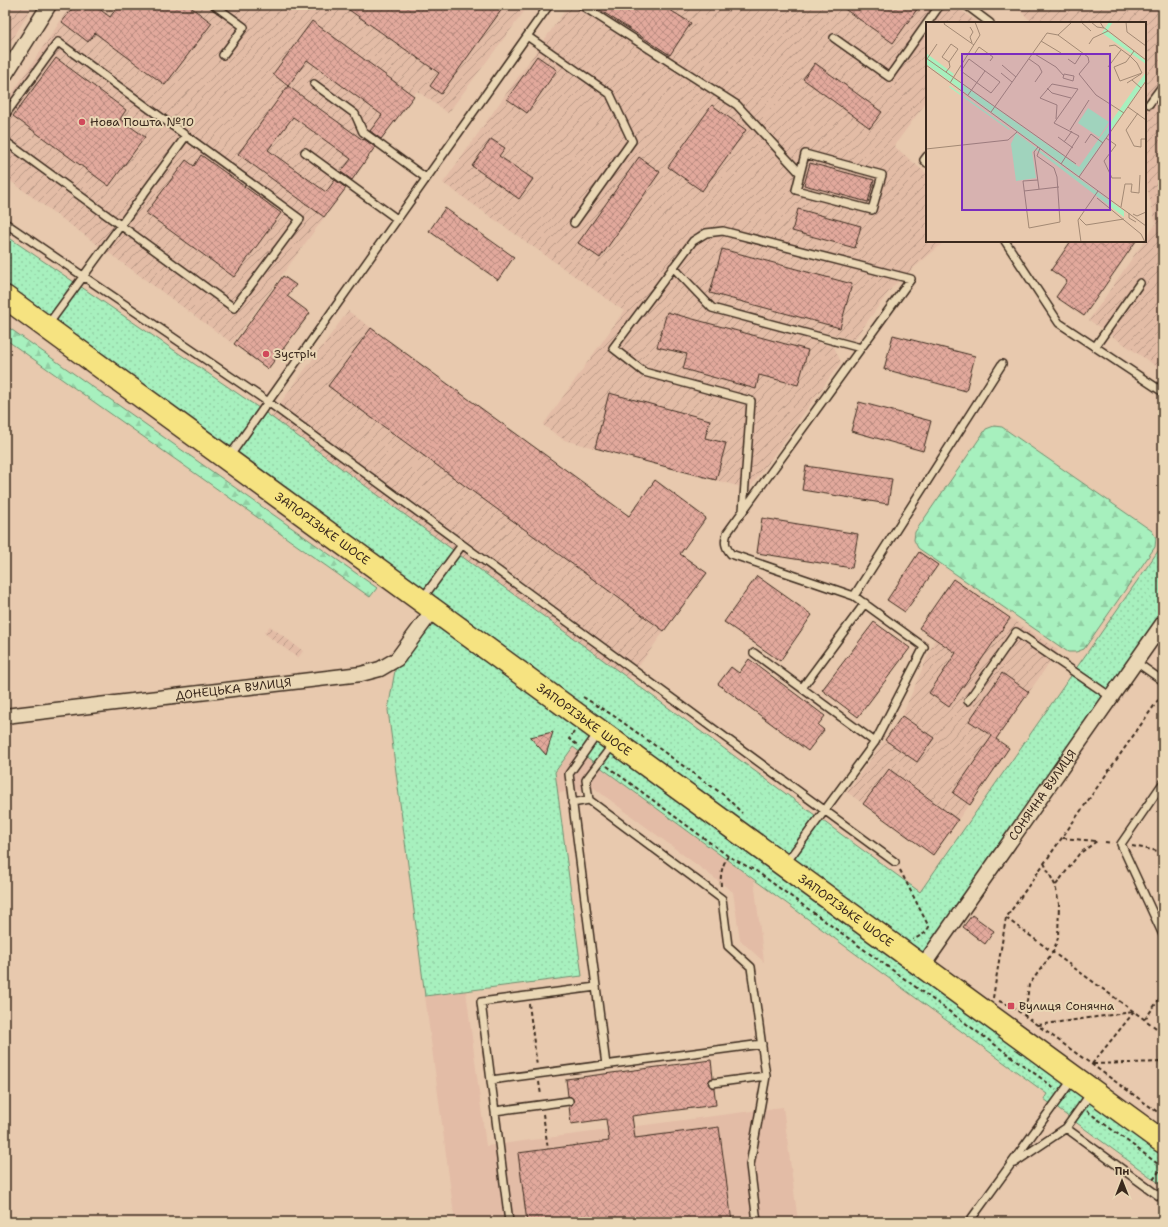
<svg xmlns="http://www.w3.org/2000/svg" width="1168" height="1227" viewBox="0 0 1168 1227" font-family="'Shantell Sans',sans-serif">
	<style>
		.built { fill: #e3bca6 }
		.industrial { fill: url(#industrial-furrows) }
		.grass { fill: url(#grass-dots); stroke: #718d6e }
		.forest { fill: url(#forest-firs); stroke: #718d6e }
		.building { fill: url(#building-cross-hatch); stroke: #3b2a1e }
		.lines { fill: none; stroke-linecap: round; stroke-linejoin: round }
		.lane-casing { stroke: #3b2a1e; stroke-width: 10 }
		.street-casing { stroke: #3b2a1e; stroke-width: 17 }
		.primary-casing { stroke: #3b2a1e; stroke-width: 25 }
		.path { stroke: #3b2a1e; stroke-width: 2; stroke-dasharray: 4 3; stroke-linecap: butt }
		.lane { stroke: #ead7b5; stroke-width: 7 }
		.street { stroke: #ead7b5; stroke-width: 14 }
		.primary { stroke: #f6e381; stroke-width: 22 }
		.poi-dot { fill: #d1495b; stroke: #ead7b5; stroke-width: 1.5 }
		.labels { text-anchor: middle; stroke-width: 4; stroke-linejoin: round; paint-order: stroke }
		.poi-label { font-size: 12px; fill: #3b2a1e; stroke: #ead7b5; text-anchor: start }
		.street-label { font-size: 12px; fill: #3b2a1e; stroke: #ead7b5 }
		.inset-road { fill: none; stroke: #a38974; stroke-width: 1 }
		.view { fill: #7b2cbf; fill-opacity: 0.15; stroke: #7b2cbf; stroke-width: 2 }
		.inset-edge { fill: none; stroke: #3b2a1e; stroke-width: 2 }
	</style>
	<defs>
		<pattern id="industrial-furrows" width="10" height="10" patternUnits="userSpaceOnUse"><rect width="10" height="10" fill="#e3bca6"/><path d="M-1 1l2-2M0 10L10 0M9 11l2-2" fill="none" stroke="#b99987"/></pattern>
		<pattern id="grass-dots" width="8" height="8" patternUnits="userSpaceOnUse"><rect width="8" height="8" fill="#a7f0be"/><path d="M2 2h.1M6 6h.1" fill="none" stroke="#91cea3" stroke-width="1.8" stroke-linecap="round"/></pattern>
		<pattern id="forest-firs" width="22" height="20" patternUnits="userSpaceOnUse"><rect width="22" height="20" fill="#a7f0be"/><path d="M5 1l3.5 6h-7zM16 11l3.5 6h-7z" fill="#91cea3"/></pattern>
		<pattern id="building-cross-hatch" width="8" height="8" patternUnits="userSpaceOnUse"><rect width="8" height="8" fill="#e2a99c"/><path d="M0 0l8 8M0 8l8-8" fill="none" stroke="#b88a7f"/></pattern>
	</defs>
	<rect width="100%" height="100%" fill="#e8c9ae"/>
	<filter id="ink" filterUnits="userSpaceOnUse"><feTurbulence type="fractalNoise" baseFrequency=".025" numOctaves="2"/><feDisplacementMap in="SourceGraphic" scale="8" xChannelSelector="R" yChannelSelector="G"/><feConvolveMatrix kernelMatrix="1 2 1 2 8 2 1 2 1" color-interpolation-filters="sRGB"/></filter>
	<g filter="url(#ink)">
		<path class="built" d="M 573,747 L 754,880 L 764,962 L 740,940 L 733,892 L 594,788 L 558,793 L 555,772 Z
			M 466,991 L 486,1146 L 783,1107 L 798,1222 L 455,1222 L 425,996 Z"/>
		<path class="industrial" d="M 5,5 L 33,5 L 5,52 Z
			M 71,5 L 529,5 L 448,113 L 417,91 L 232,343 L 5,177 L 5,104 Z
			M 569,5 L 954,5 L 978,23 L 927,23 L 927,101 L 894,146 L 927,174 L 927,241 L 945,241 L 893,286 L 854,340 L 819,331 L 816,342 L 834,347 L 841,362 L 749,489 L 564,440 L 543,425 L 624,311 L 443,183 Z
			M 1014,5 L 1163,5 L 1163,371 L 1089,320 L 1156,224 L 1145,179 L 1145,23 L 1033,23 Z
			M 348,311 L 707,573 L 629,679 L 270,417 Z
			M 953,579 L 1058,650 L 997,739 L 1009,748 L 933,855 L 847,792 L 902,716 L 935,639 L 919,628 Z
			M 270,626 L 303,651 L 298,658 L 264,633 Z"/>
		<path class="grass" d="M 5,235 L 259,408 L 920,892 L 1163,544 L 1163,613 L 922,957 L 5,288 Z
			M 428,618 L 1163,1153 L 1163,1186 L 1044,1099 L 1047,1094 L 573,747 L 555,772 L 582,976 L 425,996 L 388,710 L 397,659 Z"/>
		<path class="forest" d="M 5,325 L 377,588 L 370,597 L 5,339 Z
			M 994,426 L 1002,427 L 1152,531 L 1156,538 L 1155,547 L 1084,649 L 1076,652 L 1068,652 L 918,548 L 914,540 L 915,532 L 986,429 Z"/>
		<path class="building" d="M 75,5 L 94,5 L 110,17 L 119,5 L 188,5 L 212,23 L 165,85 L 95,33 L 88,42 L 62,22 Z
			M 342,5 L 505,5 L 441,94 L 430,86 L 439,73 Z
			M 592,5 L 662,5 L 691,23 L 670,55 Z
			M 839,5 L 920,5 L 893,43 Z
			M 312,21 L 414,96 L 381,139 L 370,131 L 382,115 L 307,60 L 288,86 L 273,74 Z
			M 537,56 L 557,70 L 527,113 L 507,99 Z
			M 56,58 L 126,110 L 120,119 L 145,137 L 109,186 L 13,116 Z
			M 815,63 L 882,112 L 870,128 L 803,79 Z
			M 288,86 L 363,140 L 364,139 L 375,147 L 352,180 L 341,172 L 351,159 L 293,117 L 268,150 L 326,192 L 335,180 L 346,188 L 324,217 L 238,154 Z
			M 712,105 L 746,130 L 702,191 L 668,167 Z
			M 491,139 L 505,148 L 499,156 L 533,179 L 519,199 L 472,166 Z
			M 201,155 L 281,213 L 234,277 L 146,213 L 186,160 L 194,166 Z
			M 639,157 L 660,172 L 600,258 L 578,243 Z
			M 810,163 L 874,180 L 868,202 L 804,185 Z
			M 445,208 L 514,257 L 498,280 L 429,231 Z
			M 798,209 L 861,226 L 855,248 L 792,231 Z
			M 1071,241 L 1136,241 L 1084,316 L 1056,297 L 1067,281 L 1051,270 Z
			M 722,249 L 852,284 L 840,328 L 710,293 Z
			M 283,276 L 296,285 L 287,296 L 310,313 L 268,369 L 234,344 Z
			M 667,312 L 808,350 L 798,385 L 759,375 L 756,389 L 683,369 L 687,354 L 657,347 Z
			M 371,328 L 629,516 L 655,480 L 706,518 L 680,554 L 707,573 L 664,631 L 328,386 Z
			M 893,335 L 975,356 L 966,391 L 884,369 Z
			M 609,393 L 710,420 L 705,438 L 726,443 L 716,480 L 595,448 Z
			M 859,402 L 931,421 L 923,451 L 851,431 Z
			M 806,466 L 892,479 L 888,504 L 802,490 Z
			M 762,518 L 858,534 L 852,568 L 757,553 Z
			M 919,552 L 938,565 L 905,612 L 887,600 Z
			M 757,576 L 812,615 L 780,661 L 724,622 Z
			M 953,579 L 1010,618 L 949,707 L 929,693 L 956,653 L 919,628 Z
			M 874,622 L 910,648 L 858,717 L 822,690 Z
			M 749,659 L 825,716 L 818,725 L 824,730 L 808,751 L 718,684 L 731,667 L 739,673 Z
			M 1002,673 L 1029,692 L 996,739 L 1009,748 L 970,805 L 953,793 L 992,736 L 969,721 Z
			M 902,716 L 934,738 L 917,762 L 885,740 Z
			M 553,732 L 546,755 L 530,737 Z
			M 889,769 L 958,820 L 933,855 L 863,804 Z
			M 972,915 L 994,931 L 985,944 L 963,927 Z
			M 711,1060 L 713,1078 L 710,1079 L 708,1083 L 711,1087 L 714,1088 L 716,1105 L 632,1116 L 635,1138 L 719,1127 L 732,1222 L 527,1222 L 518,1153 L 609,1141 L 606,1119 L 571,1124 L 569,1106 L 572,1105 L 574,1101 L 571,1097 L 568,1096 L 566,1079 Z"/>
		<g class="lines">
			<g class="lane-casing">
				<path id="lane" d="M 214,5 L 244,27 L 223,55
					M 581,5 L 737,105 L 800,173
					M 966,5 L 990,23
					M 527,36 L 610,94 L 632,141 L 574,223
					M 834,38 L 889,77 L 940,5
					M 314,84 L 355,114 L 363,132 L 426,178
					M 1149,104 L 1163,85
					M 5,115 L 58,42 L 300,219 L 234,308 L 5,141
					M 305,152 L 397,219
					M 805,154 L 882,175 L 872,210 L 796,190 Z
					M 927,156 L 924,160 L 927,163
					M 5,223 L 268,402 L 895,862
					M 1005,241 L 1059,323 L 1163,392
					M 673,267 L 712,308 L 861,348
					M 47,326 L 186,136
					M 1095,347 L 1140,283
					M 229,457 L 549,5
					M 743,511 L 751,401 L 644,372 L 613,348 L 693,241 L 706,233 L 723,231 L 911,279 L 727,533 C 724,542 725,547 731,554 L 854,596 L 924,647 L 875,742 L 786,863
					M 854,596 L 1002,364
					M 422,599 L 462,545
					M 754,653 L 875,742
					M 1136,662 L 1163,681
					M 802,688 L 865,603
					M 968,701 L 1016,632 L 1111,697
					M 598,733 L 569,774 L 606,1065
					M 614,743 L 586,780 L 589,800 L 722,899 L 728,946 L 751,967 L 766,1076 L 750,1165 L 757,1222
					M 1163,783 L 1121,844 L 1163,935
					M 572,803 L 589,800
					M 491,1080 L 762,1044
					M 713,1083 L 766,1076
					M 495,1111 L 569,1101
					M 1066,1128 L 1163,1199
					M 1014,1163 L 1066,1128 L 1091,1093
					M 509,1222 L 481,1002 L 596,987
					M 969,1222 L 1072,1080"/>
			</g>
			<g class="street-casing">
				<g id="street">
					<path d="M 5,75 L 49,5"/>
					<path id="s1" d="M 5,716 L 361,674 L 380,669 L 397,659 L 433,610"/>
					<path id="s2" d="M 922,967 L 1163,623"/>
				</g>
			</g>
			<g class="primary-casing">
				<g id="primary">
					<path id="s3" d="M 5,297 L 1163,1142"/>
				</g>
			</g>
			<path class="path" d="M 583,697 L 614,716 L 725,796 L 742,813
				M 574,732 L 569,739 L 579,746
				M 607,766 L 728,856 L 756,871 L 1056,1089
				M 1063,838 L 1096,841
				M 1105,842 L 1112,843
				M 1132,846 L 1163,852
				M 900,870 L 929,927 L 925,933 L 913,940
				M 1056,885 L 1079,854 L 1097,841
				M 721,886 C 720,874 722,866 728,856
				M 1006,918 L 1163,1033
				M 993,998 L 1006,918 L 1163,693
				M 999,1001 L 1011,1006 L 1163,1116
				M 529,1004 L 537,1066
				M 1025,1016 L 1029,985 L 1053,952 L 1058,938 L 1059,904 L 1055,885 L 1044,863
				M 1145,1019 L 1163,994
				M 1038,1025 L 1133,1012
				M 1092,1064 L 1134,1012
				M 1093,1064 L 1163,1062
				M 539,1082 L 541,1095
				M 1087,1111 L 1162,1167 L 1153,1180
				M 543,1114 L 548,1149"/>
			<use href="#lane" class="lane"/>
			<use href="#street" class="street"/>
			<use href="#primary" class="primary"/>
		</g>
	</g>
	<g class="poi-dot">
		<circle cx="82" cy="122" r="4"/>
		<circle cx="266" cy="354" r="4"/>
		<rect x="1007" y="1002" width="8" height="8" rx="2"/>
	</g>
	<g class="labels">
		<g class="poi-label">
			<text x="90" y="126">Нова Пошта №10</text>
			<text x="274" y="358">Зустріч</text>
			<text x="1019" y="1010">Вулиця Сонячна</text>
		</g>
		<g class="street-label">
			<text dy="4" stroke="none"><textPath href="#s3" startOffset="393">ЗАПОРІЗЬКЕ ШОСЕ</textPath></text>
			<text dy="4" stroke="none"><textPath href="#s1" startOffset="230">ДОНЕЦЬКА ВУЛИЦЯ</textPath></text>
			<text dy="4" stroke="none"><textPath href="#s3" startOffset="717">ЗАПОРІЗЬКЕ ШОСЕ</textPath></text>
			<text dy="4" stroke="none"><textPath href="#s2" startOffset="210">СОНЯЧНА ВУЛИЦЯ</textPath></text>
			<text dy="4" stroke="none"><textPath href="#s3" startOffset="1041">ЗАПОРІЗЬКЕ ШОСЕ</textPath></text>
		</g>
	</g>
	<g transform="translate(926 22)">
		<rect width="220" height="220" fill="#e8c9ae"/>
		<path d="M 183,0 L 187,0 L 181,9 L 220,39 L 220,42 L 176,11 ZM 0,31 L 28,52 L 26,55 L 153,145 L 220,50 L 220,58 L 153,154 L 0,42 ZM 90,111 L 198,189 L 198,195 L 109,127 L 106,130 L 110,156 L 90,159 L 85,122 Z" fill="#a7f0be"/>
		<path d="M 24,64 L 84,107 L 83,108 L 23,65 ZM 162,86 L 183,100 L 173,115 L 152,101 Z" fill="#a7f0be"/>
		<path class="inset-road" d="M 19,0 L 18,2 L 48,23M 155,0 L 165,9M 165,0 L 171,5 L 178,6M 174,0 L 177,5 L 220,38M 200,0 L 201,10 L 220,24M 44,5 L 47,10 L 44,15 L 46,21M 132,13 L 146,0M 115,19 L 135,31M 163,22 L 167,16 L 182,9M 183,24 L 189,23 L 204,34 L 211,41 L 216,51M 208,29 L 200,40 L 188,45 L 194,59 L 216,51M 49,31 L 53,25 L 67,35 L 64,39M 107,31 L 130,45 L 138,54M 0,36 L 150,142M 1,37 L 11,22M 43,37 L 74,60 L 65,71 L 35,49 ZM 103,37 L 113,44 L 116,50 L 109,60M 142,37 L 149,42 L 156,31M 0,43 L 220,204M 76,43 L 90,55M 182,45 L 195,28M 20,50 L 24,45 L 23,40 L 16,35 L 25,22 L 32,27 L 23,40M 75,51 L 86,60M 138,52 L 148,54 L 147,59 L 137,56 ZM 206,58 L 215,66M 24,61 L 54,13 L 49,0M 201,61 L 215,52M 121,66 L 126,71 L 145,76M 42,73 L 59,49M 202,85 L 220,98M 65,90 L 121,11 L 132,13 L 162,35 L 163,40 L 153,52 L 170,73 L 198,91M 212,91 L 200,108 L 208,124 L 215,125 L 215,117 L 220,117M 130,97 L 131,83 L 114,76 L 126,62 L 152,67 L 128,101 L 153,114 L 135,142M 144,108 L 163,78M 132,115 L 147,126M 180,116 L 190,123 L 178,139 L 186,156 L 195,156M 138,120 L 146,109M 159,121 L 165,112 L 177,121M 112,125 L 108,130 L 113,167M 0,127 L 82,118 L 91,110M 153,155 L 220,59M 112,158 L 97,159 L 103,206 L 134,200 L 131,155 L 128,146 L 111,134 L 114,126M 98,169 L 133,165M 171,176 L 215,212 L 219,220M 195,185 L 199,162 L 206,162 L 205,170 L 213,171 L 214,153M 203,191 L 203,196 L 210,200M 207,192 L 211,194 L 220,190M 153,196 L 160,203 L 198,197M 155,220 L 152,198 L 172,169"/>
		<path class="view" d="M 36,32 L 184,32 L 184,188 L 36,188 Z"/>
		<rect width="220" height="220" class="inset-edge"/>
	</g>
	<rect width="1168" height="1227" fill="none" stroke="#ead7b5" stroke-width="20"/>
	<rect x="10" y="10" width="1148" height="1207" fill="none" stroke="#3b2a1e" stroke-width="1.5" filter="url(#ink)"/>
	<g transform="translate(1122 1181)" stroke="#ead7b5" stroke-width="3" paint-order="stroke">
	<path d="M0-3L7 15L0 10L-7 15Z" fill="#3b2a1e"/>
	<text y="-6" font-size="11" font-weight="bold" text-anchor="middle" fill="#3b2a1e">Пн</text>
	</g>
</svg>
